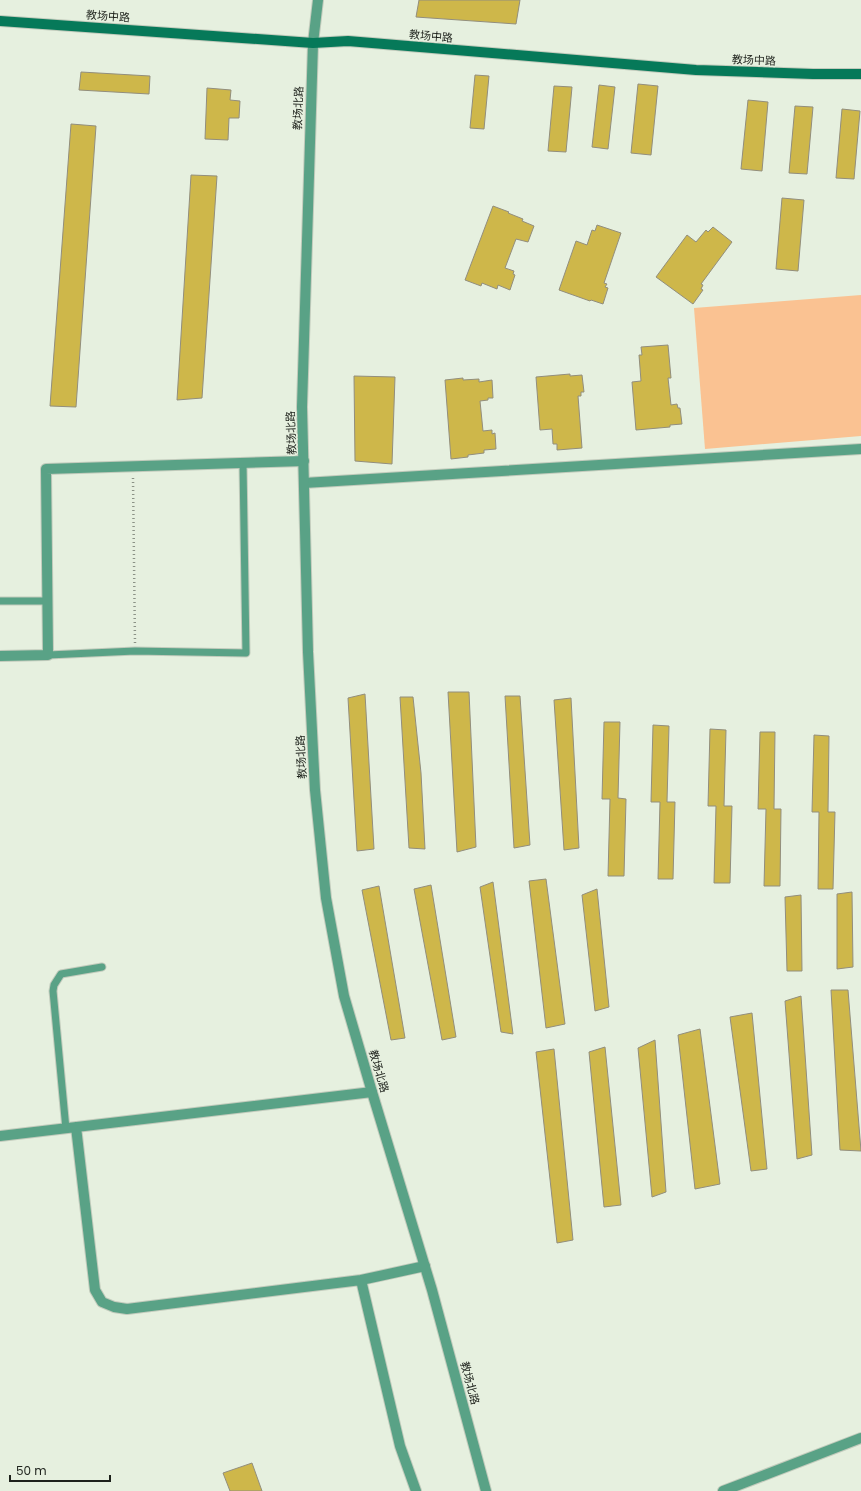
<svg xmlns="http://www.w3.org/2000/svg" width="861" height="1491" viewBox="0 0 861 1491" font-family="Poppins,'Noto Sans SC',sans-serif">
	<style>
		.green { fill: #fac292 }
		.building { fill: #ceb74a; stroke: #928e7d }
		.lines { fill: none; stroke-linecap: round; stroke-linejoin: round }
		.service-casing { stroke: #c2cbbc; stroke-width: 9 }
		.minor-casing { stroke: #c2cbbc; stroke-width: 12 }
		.tertiary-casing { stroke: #c2cbbc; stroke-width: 12 }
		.secondary-casing { stroke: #c2cbbc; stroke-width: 12 }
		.path { stroke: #8b9286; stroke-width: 2.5; stroke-dasharray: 1 3; stroke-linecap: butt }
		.service { stroke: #59a286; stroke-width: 7 }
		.minor { stroke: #59a286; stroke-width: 10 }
		.tertiary { stroke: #59a286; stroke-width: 10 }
		.secondary { stroke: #067959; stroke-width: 10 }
		.labels { text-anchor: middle; stroke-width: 3; stroke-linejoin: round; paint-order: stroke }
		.street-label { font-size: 11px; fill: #1d211b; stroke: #e6f0df }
	</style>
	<rect width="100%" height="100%" fill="#e6f0df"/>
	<path class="green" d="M 861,295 L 861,436 L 705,449 L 694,308 Z"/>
	<path class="building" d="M 419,0 L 520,0 L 516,24 L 416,17 Z
		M 81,72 L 150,76 L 149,94 L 79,90 Z
		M 475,75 L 489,76 L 484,129 L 470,128 Z
		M 638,84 L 658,86 L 651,155 L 631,153 Z
		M 599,85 L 615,87 L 608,149 L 592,147 Z
		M 554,86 L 572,87 L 566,152 L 548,151 Z
		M 207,88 L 231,90 L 230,100 L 240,101 L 239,118 L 229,118 L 228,140 L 205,139 Z
		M 748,100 L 768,102 L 762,171 L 741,169 Z
		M 795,106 L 813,107 L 807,174 L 789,173 Z
		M 842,109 L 860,111 L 854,179 L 836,178 Z
		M 71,124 L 96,126 L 76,407 L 50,406 Z
		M 191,175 L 217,176 L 202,398 L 177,400 Z
		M 782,198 L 804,200 L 798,271 L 776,269 Z
		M 493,206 L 509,212 L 508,213 L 523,219 L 522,221 L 534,226 L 528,242 L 516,239 L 505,268 L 514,271 L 513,274 L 515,275 L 510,290 L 498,285 L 497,289 L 482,283 L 481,286 L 465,280 Z
		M 597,225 L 621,233 L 604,283 L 607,284 L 605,287 L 608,288 L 603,304 L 591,300 L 590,301 L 559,290 L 576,241 L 587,245 L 592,230 L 595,231 Z
		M 713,227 L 732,242 L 701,284 L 703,285 L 701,289 L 703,290 L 693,304 L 656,277 L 687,235 L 696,242 L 706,230 L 708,232 Z
		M 668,345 L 671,378 L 668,378 L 671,405 L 677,404 L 678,408 L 680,408 L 682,424 L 670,425 L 670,427 L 636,430 L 632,382 L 641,381 L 639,355 L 642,355 L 641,347 Z
		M 570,374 L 570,376 L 582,375 L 584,392 L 581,392 L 581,396 L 578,396 L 582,448 L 557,450 L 557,444 L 553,444 L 552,429 L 540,430 L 536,377 Z
		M 354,376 L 395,377 L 392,464 L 355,461 Z
		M 463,378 L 463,380 L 479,379 L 479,382 L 492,380 L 493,398 L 488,398 L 488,400 L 480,401 L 483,431 L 492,430 L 492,434 L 495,433 L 496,449 L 484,450 L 484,453 L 468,455 L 468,457 L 451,459 L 445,380 Z
		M 448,692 L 469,692 L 476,847 L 457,852 Z
		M 365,694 L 374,849 L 357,851 L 348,698 Z
		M 505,696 L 520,696 L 530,845 L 514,848 Z
		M 400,697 L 413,697 L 421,773 L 425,849 L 409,848 Z
		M 571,698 L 579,848 L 564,850 L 554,700 Z
		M 604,722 L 620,722 L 618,798 L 626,799 L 624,876 L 608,876 L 610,799 L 602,799 Z
		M 653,725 L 669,726 L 667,802 L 675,802 L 673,879 L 658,879 L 660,802 L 651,802 Z
		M 710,729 L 726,730 L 724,806 L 732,806 L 730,883 L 714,883 L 716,806 L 708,806 Z
		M 760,732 L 775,732 L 774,809 L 781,809 L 780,886 L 764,886 L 766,809 L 758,809 Z
		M 814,735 L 829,736 L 828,812 L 835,812 L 833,889 L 818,889 L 819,812 L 812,812 Z
		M 546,879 L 565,1024 L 546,1028 L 529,881 Z
		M 493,882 L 513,1034 L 501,1032 L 480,887 Z
		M 431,885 L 456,1037 L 442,1040 L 414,889 Z
		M 379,886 L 405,1038 L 391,1040 L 362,890 Z
		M 597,889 L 609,1007 L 595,1011 L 582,895 Z
		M 852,892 L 853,967 L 837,969 L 837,894 Z
		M 801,895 L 802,971 L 787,971 L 785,897 Z
		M 831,990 L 848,990 L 861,1151 L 840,1150 Z
		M 801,996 L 812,1155 L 797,1159 L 785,1001 Z
		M 752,1013 L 767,1169 L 751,1171 L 730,1017 Z
		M 700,1029 L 720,1184 L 695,1189 L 678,1035 Z
		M 655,1040 L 666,1192 L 652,1197 L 638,1048 Z
		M 605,1047 L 621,1205 L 604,1207 L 589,1052 Z
		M 554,1049 L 573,1240 L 557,1243 L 536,1052 Z
		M 252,1463 L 262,1491 L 230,1491 L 223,1473 Z"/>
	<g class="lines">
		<g class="service-casing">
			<path id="service" d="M 0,601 L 47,601
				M 48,655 L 135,651 L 246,653 L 243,464
				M 66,1129 L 53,991 L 54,985 L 61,974 L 102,967"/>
		</g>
		<g class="minor-casing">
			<path id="minor" d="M 304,483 L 861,449
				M 0,656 L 48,655 L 46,469 L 304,461
				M 76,1127 L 95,1290 L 102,1302 L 114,1307 L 127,1309 L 361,1280 L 425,1266
				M 0,1136 L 372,1092
				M 361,1280 L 400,1446 L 416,1491"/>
		</g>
		<g class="tertiary-casing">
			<path id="tertiary" d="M 318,0 L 313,43 L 302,407 L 308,652 L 315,790 L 326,898 L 344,996 L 372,1092 L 432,1290 L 486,1491
				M 723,1491 L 861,1438"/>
		</g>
		<g class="secondary-casing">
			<path id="secondary" d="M 0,21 L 313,43 L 348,41 L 696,70 L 813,74 L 861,74"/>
		</g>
		<path class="path" d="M 133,478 L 135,643"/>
		<use href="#service" class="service"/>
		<use href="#minor" class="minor"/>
		<use href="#tertiary" class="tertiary"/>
		<use href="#secondary" class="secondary"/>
	</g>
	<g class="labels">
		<g class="street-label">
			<text transform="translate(108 16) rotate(4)" y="4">教场中路</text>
			<text transform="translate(431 36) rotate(5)" y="4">教场中路</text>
			<text transform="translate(754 60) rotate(2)" y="4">教场中路</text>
			<text transform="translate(298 108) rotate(-88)" y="4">教场北路</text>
			<text transform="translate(291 433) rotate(-92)" y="4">教场北路</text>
			<text transform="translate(301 757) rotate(-93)" y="4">教场北路</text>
			<text transform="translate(379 1071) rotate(74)" y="4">教场北路</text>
			<text transform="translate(470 1383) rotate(75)" y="4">教场北路</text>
		</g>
	</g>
	<path d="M10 1475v6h100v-6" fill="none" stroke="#1d211b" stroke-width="2"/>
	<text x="16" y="1475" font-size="12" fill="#1d211b" stroke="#e6f0df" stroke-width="3" paint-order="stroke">50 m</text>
</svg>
